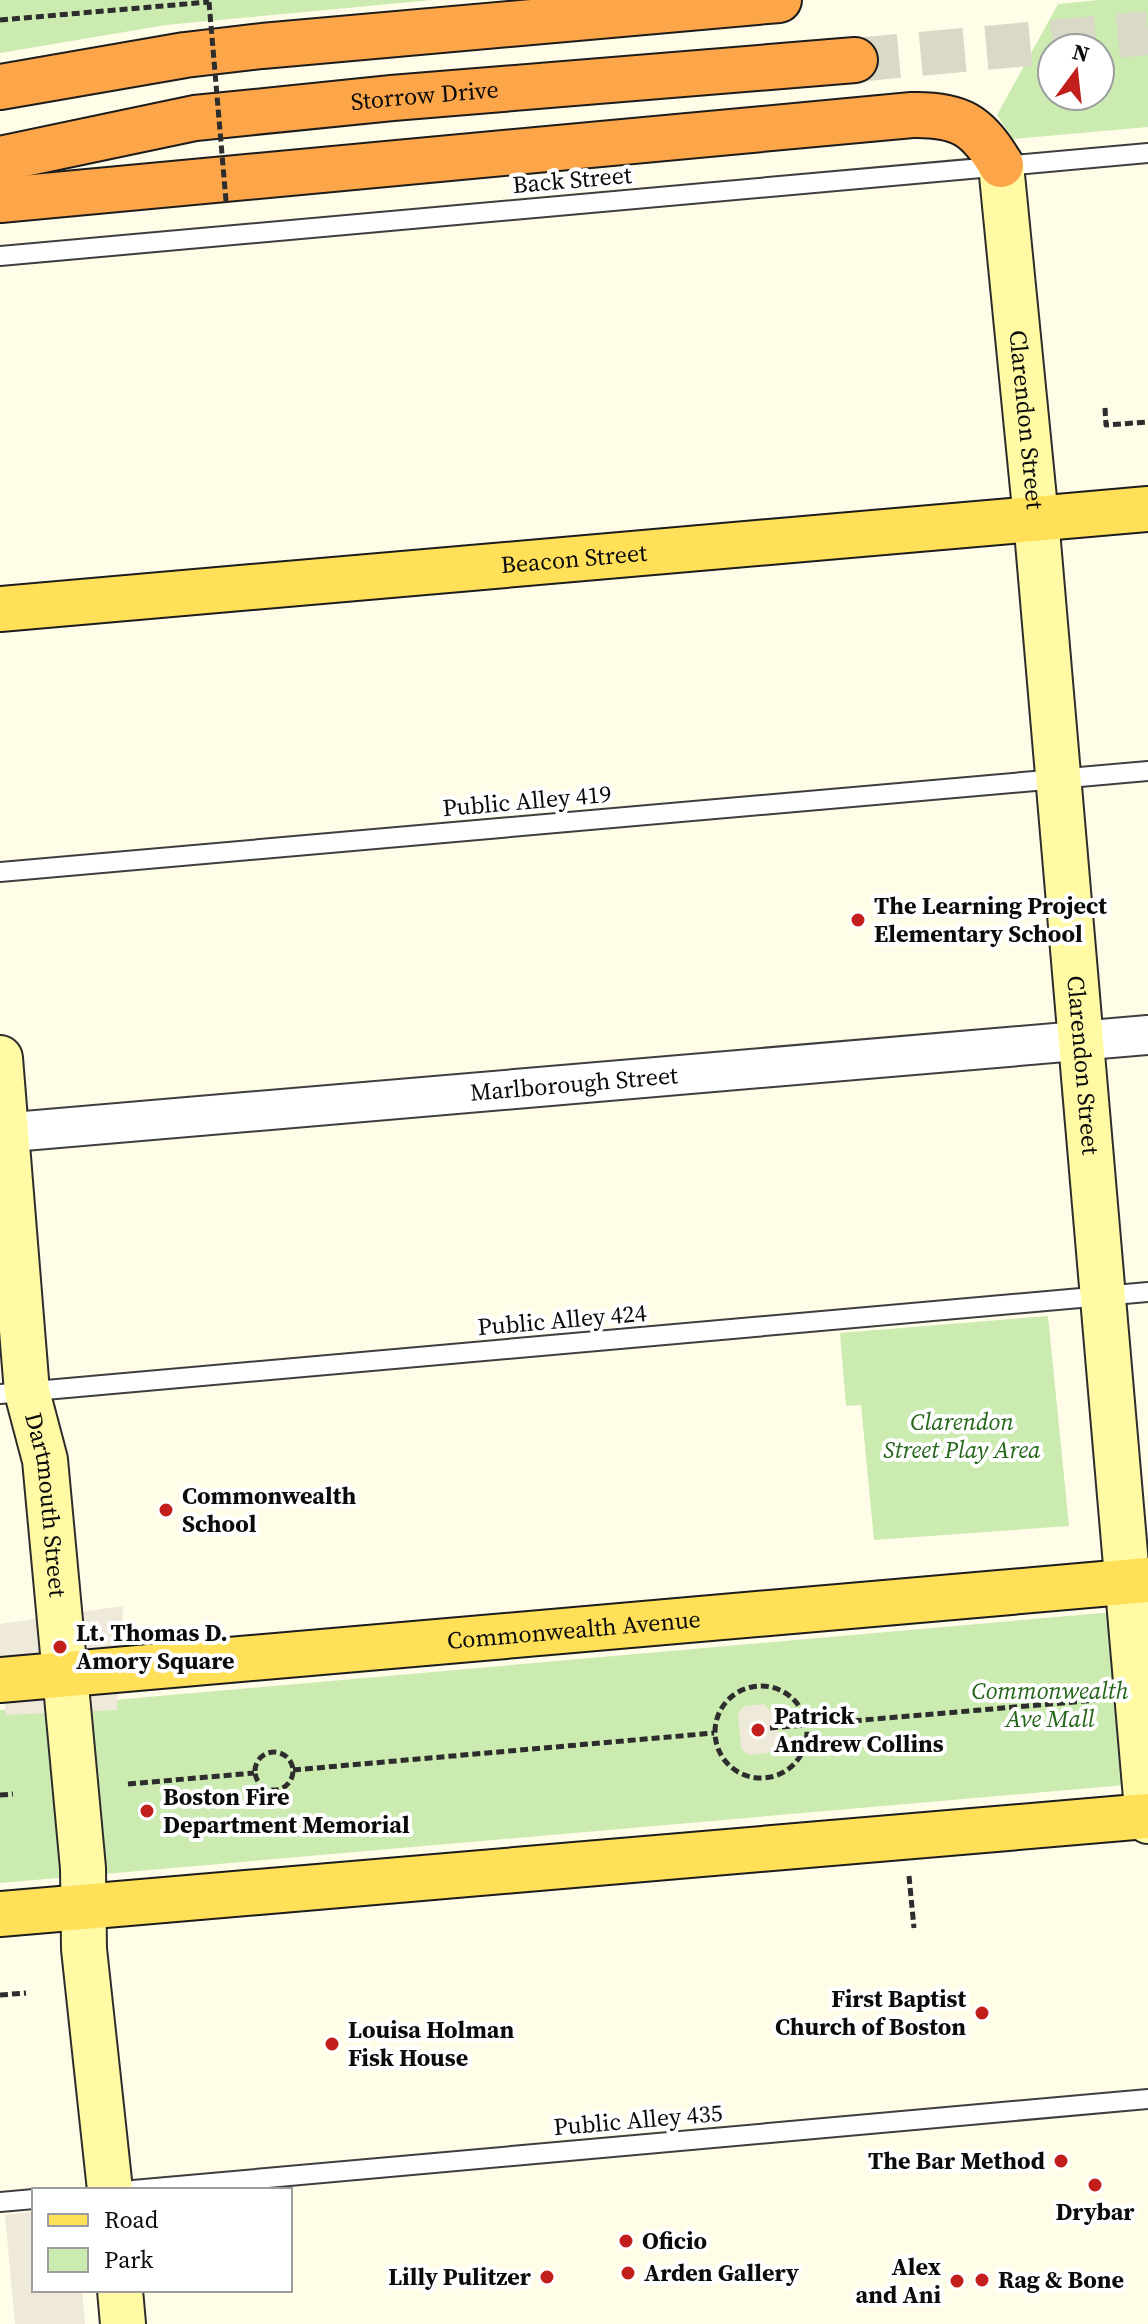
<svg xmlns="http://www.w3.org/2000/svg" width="1148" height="2324" viewBox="0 0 1148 2324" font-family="'Source Serif 4',serif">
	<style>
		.green { fill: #ccebb1; fill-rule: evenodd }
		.plaza { fill: #eee9d9 }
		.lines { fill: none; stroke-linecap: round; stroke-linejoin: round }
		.motorway-tunnel { stroke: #dad8c7; stroke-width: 44; stroke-dasharray: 44 22; stroke-linecap: butt }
		.service-casing { stroke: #3e3e3e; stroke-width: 22 }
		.minor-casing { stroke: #3e3e3e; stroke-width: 42 }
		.secondary-casing { stroke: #2d2d2d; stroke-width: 48 }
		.primary-casing { stroke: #1c1c1c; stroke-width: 48 }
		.motorway-casing { stroke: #1c1c1c; stroke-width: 48 }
		.path { stroke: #2d2d2d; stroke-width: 5; stroke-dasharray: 8 4; stroke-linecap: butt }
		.service { stroke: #fff; stroke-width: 18 }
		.minor { stroke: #fff; stroke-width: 38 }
		.secondary { stroke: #fffaa3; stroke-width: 44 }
		.primary { stroke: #ffe058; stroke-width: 44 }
		.motorway { stroke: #fda549; stroke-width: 44 }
		.path-bridge { stroke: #2d2d2d; stroke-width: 5; stroke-dasharray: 8 4; stroke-linecap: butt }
		.poi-dot { fill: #c11e1c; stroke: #fff; stroke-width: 3 }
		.labels { text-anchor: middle; stroke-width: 8; stroke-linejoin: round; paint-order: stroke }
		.street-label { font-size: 24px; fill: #0b0b0b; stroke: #fff }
		.poi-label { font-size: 24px; font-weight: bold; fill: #0b0b0b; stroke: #fff; text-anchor: start }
		.park-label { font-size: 24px; font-style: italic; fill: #246519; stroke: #fff }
	</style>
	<rect width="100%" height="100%" fill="#fffce8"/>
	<path class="green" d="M 0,0 L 432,0 L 166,25 L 0,53 Z
		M 1098,0 L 1148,0 L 1148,127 L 1013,139 L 997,115 L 1058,4 ZM 1052,48 L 1100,48 L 1100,96 L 1052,96 Z
		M 1048,1316 L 1069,1526 L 874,1540 L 861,1405 L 846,1406 L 840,1333 Z
		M 1148,1609 L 1148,1783 L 0,1883 L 0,1710 Z"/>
	<path class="plaza" d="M 123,1606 L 117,1710 L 6,1715 L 0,1669 L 0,1624 Z
		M 764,1704 L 770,1711 L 777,1710 L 779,1745 L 773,1746 L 768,1753 L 749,1755 L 741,1748 L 738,1713 L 744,1706 Z
		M 34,2212 L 34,2290 L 82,2290 L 85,2324 L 15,2324 L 5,2215 Z"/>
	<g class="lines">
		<path class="motorway-tunnel" d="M 855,60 L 1148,33"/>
		<g class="service-casing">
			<path id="service" d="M 0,256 L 1148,153
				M 0,872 L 1148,771
				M 0,1394 L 1148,1292
				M 133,2190 L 1148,2099
				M 0,2202 L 34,2199"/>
		</g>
		<g class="minor-casing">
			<g id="minor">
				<path id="s1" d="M 0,1133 L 1148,1035"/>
			</g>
		</g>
		<g class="secondary-casing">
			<g id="secondary">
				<path id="s2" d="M 1001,165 L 1036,519 L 1148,1821"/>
				<path id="s3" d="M 0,1058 L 27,1392 L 45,1460 L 83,1868 L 84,1949 L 110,2190"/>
				<path d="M 120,2290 L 123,2324"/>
			</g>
		</g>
		<g class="primary-casing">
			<g id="primary">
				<path id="s4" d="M 0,609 L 1148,509"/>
				<path id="s5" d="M 0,1680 L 1148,1580"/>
				<path d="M 0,1914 L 1148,1816"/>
			</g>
		</g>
		<g class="motorway-casing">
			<g id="motorway">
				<path d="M 0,87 L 185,55 L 262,46 L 779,0"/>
				<path id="s6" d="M 0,159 L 195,118 L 392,98 L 855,60"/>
				<path d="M 0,200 L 912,115 C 959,114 978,125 1001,165"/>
			</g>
		</g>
		<path class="path" d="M 0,20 L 209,2
			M 1105,408 L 1106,425 L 1148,422
			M715 1732a46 46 0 1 1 92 0a46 46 0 1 1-92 0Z
			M 770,1728 L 1097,1700
			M255 1771a19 19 0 1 1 38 0a19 19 0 1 1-38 0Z
			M 293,1770 L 714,1733
			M 128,1784 L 254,1773
			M 0,1795 L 13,1794
			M 909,1876 L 914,1928
			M 0,1995 L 26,1993"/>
		<use href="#service" class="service"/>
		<use href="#minor" class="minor"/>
		<use href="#secondary" class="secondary"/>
		<use href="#primary" class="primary"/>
		<use href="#motorway" class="motorway"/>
		<path class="path-bridge" d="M 209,2 L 226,201"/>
	</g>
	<g class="poi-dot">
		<circle cx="858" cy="920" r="8"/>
		<circle cx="166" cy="1510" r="8"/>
		<circle cx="60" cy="1647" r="8"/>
		<circle cx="758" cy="1730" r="8"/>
		<circle cx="147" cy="1811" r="8"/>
		<circle cx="982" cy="2013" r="8"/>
		<circle cx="332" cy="2044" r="8"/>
		<circle cx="1061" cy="2161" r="8"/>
		<circle cx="1095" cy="2185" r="8"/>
		<circle cx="626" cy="2241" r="8"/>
		<circle cx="628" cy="2273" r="8"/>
		<circle cx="547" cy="2277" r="8"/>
		<circle cx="982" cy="2280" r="8"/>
		<circle cx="957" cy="2281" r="8"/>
	</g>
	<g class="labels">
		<g class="street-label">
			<text dy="8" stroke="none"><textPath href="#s6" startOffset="430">Storrow Drive</textPath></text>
			<text transform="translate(572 180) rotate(-5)" y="8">Back Street</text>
			<text dy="8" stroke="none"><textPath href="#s2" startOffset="256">Clarendon Street</textPath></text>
			<text dy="8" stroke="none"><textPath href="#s4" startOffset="576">Beacon Street</textPath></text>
			<text transform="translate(527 801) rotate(-5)" y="8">Public Alley 419</text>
			<text dy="8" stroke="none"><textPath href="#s2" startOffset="904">Clarendon Street</textPath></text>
			<text dy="8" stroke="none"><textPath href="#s1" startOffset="576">Marlborough Street</textPath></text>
			<text transform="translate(562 1320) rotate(-5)" y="8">Public Alley 424</text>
			<text dy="8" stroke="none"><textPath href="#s3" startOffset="450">Dartmouth Street</textPath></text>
			<text dy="8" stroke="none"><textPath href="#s5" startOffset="576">Commonwealth Avenue</textPath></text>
			<text transform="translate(638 2120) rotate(-5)" y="8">Public Alley 435</text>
		</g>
		<g class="poi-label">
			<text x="874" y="914">The Learning Project<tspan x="874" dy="28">Elementary School</tspan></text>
			<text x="182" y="1504">Commonwealth<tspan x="182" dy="28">School</tspan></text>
			<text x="76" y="1641">Lt. Thomas D.<tspan x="76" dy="28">Amory Square</tspan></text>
			<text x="774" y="1724">Patrick<tspan x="774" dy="28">Andrew Collins</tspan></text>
			<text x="163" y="1805">Boston Fire<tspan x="163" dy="28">Department Memorial</tspan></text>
			<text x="966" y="2007" text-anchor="end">First Baptist<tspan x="966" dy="28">Church of Boston</tspan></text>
			<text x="348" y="2038">Louisa Holman<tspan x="348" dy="28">Fisk House</tspan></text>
			<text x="1045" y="2169" text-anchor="end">The Bar Method</text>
			<text x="1095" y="2220" text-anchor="middle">Drybar</text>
			<text x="642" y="2249">Oficio</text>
			<text x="941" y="2275" text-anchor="end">Alex<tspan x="941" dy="28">and Ani</tspan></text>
			<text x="644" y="2281">Arden Gallery</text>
			<text x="531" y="2285" text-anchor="end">Lilly Pulitzer</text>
			<text x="998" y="2288">Rag &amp; Bone</text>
		</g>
		<g class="park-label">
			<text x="962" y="1430">Clarendon<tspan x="962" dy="28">Street Play Area</tspan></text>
			<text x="1050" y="1699">Commonwealth<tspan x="1050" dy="28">Ave Mall</tspan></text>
		</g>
	</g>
	<rect x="32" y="2188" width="260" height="104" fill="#ffffff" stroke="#9d9d9d" stroke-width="2"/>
	<rect x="48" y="2214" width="40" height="12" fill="#ffe058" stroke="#9d9d9d" stroke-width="2"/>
	<text x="104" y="2228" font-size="24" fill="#0b0b0b">Road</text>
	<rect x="48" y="2248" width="40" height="24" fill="#ccebb1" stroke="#9d9d9d" stroke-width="2"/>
	<text x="104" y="2268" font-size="24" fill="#0b0b0b">Park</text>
	<g transform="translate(1076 72) rotate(15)"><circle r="38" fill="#ffffff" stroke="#9d9d9d" stroke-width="2"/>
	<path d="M0-6L14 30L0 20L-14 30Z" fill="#c11e1c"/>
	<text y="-12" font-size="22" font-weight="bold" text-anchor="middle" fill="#0b0b0b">N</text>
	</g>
</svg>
